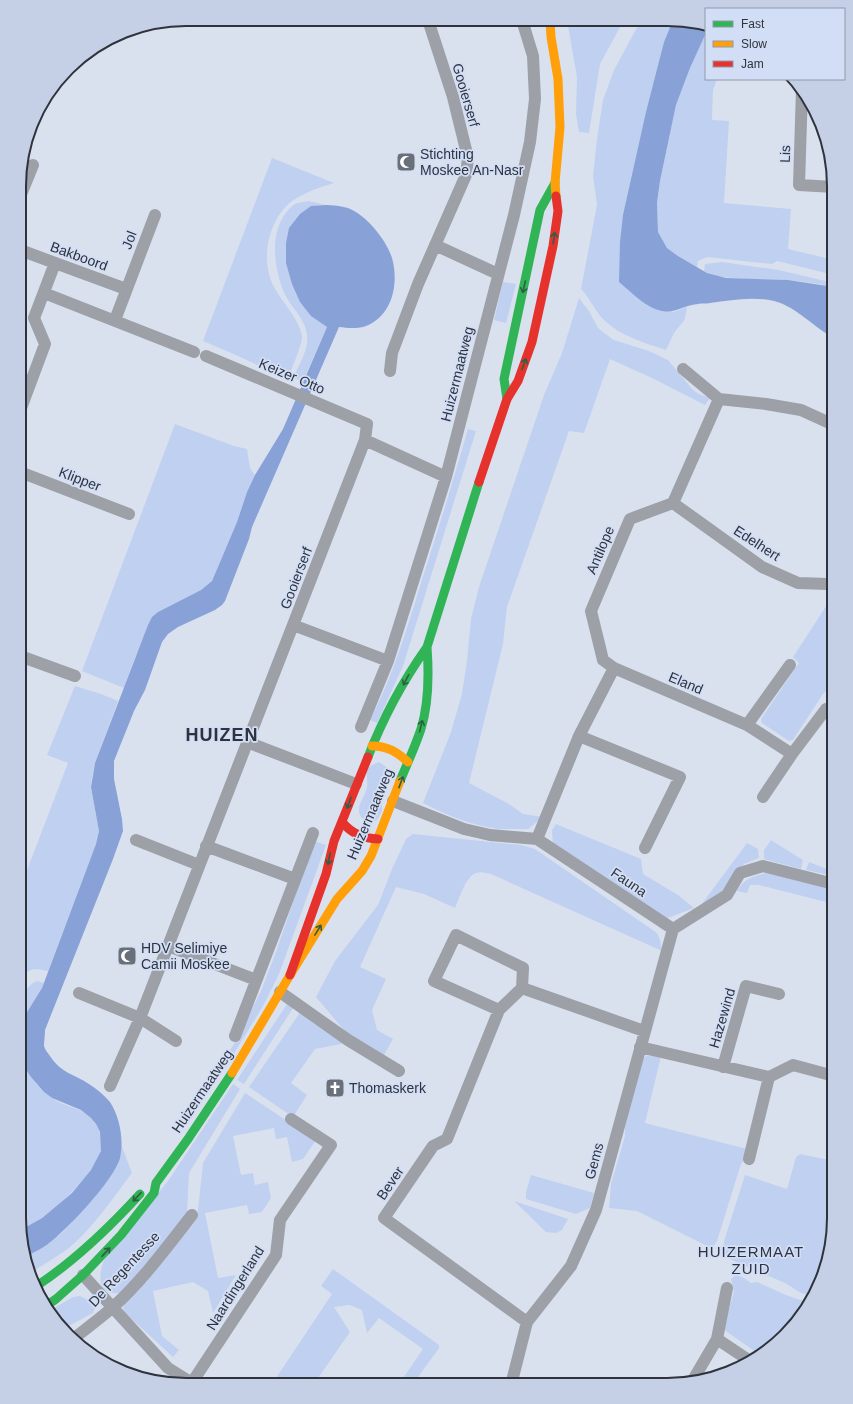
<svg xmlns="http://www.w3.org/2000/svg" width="853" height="1404" viewBox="0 0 853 1404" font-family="Arial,sans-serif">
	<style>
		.green { fill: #c0d0f1 }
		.water { fill: #88a2d7 }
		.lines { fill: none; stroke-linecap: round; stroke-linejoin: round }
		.street { stroke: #9da0a6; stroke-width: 12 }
		.fast { stroke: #30b455; stroke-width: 9 }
		.slow { stroke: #ff9f0a; stroke-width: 9 }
		.jam { stroke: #e5322d; stroke-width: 9 }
		.oneway { stroke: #2f6045 }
		.labels { text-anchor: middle; stroke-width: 3.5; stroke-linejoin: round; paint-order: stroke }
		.street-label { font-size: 14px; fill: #2e333c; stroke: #d2def6 }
		.poi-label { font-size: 14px; fill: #2e333c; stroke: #d2def6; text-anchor: start }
		.neighbourhood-label { font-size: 15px; letter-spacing: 1px; fill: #2e333c; stroke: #d2def6 }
		.district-label { font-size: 18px; font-weight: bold; letter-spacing: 1px; fill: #2e333c; stroke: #d2def6 }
		.rim { fill: none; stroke: #2e333c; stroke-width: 2 }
	</style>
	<rect width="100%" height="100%" fill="#dae1ee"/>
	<path class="green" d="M 567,20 L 624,20 L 600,64 L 589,133 L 579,132 L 576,114 L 577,77 Z
		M 641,20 L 673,20 L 664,42 L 631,183 L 634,294 L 644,302 L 673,312 L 687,307 L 685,319 L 674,333 L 666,350 C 645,343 621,336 605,321 C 595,312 590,298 581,289 L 597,205 L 593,176 L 597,139 L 603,100 L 614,70 Z
		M 706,33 L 706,79 L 717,79 L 713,90 L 712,120 L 729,121 L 724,203 L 791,209 L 788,249 L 834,260 L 834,275 L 777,261 L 772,264 L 707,257 L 698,261 L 697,267 L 678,256 L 667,248 L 658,232 L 657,203 L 660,181 L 676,105 L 690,68 Z
		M 272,158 L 334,183 C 321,187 308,191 295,199 C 270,215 260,256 272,283 C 280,300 299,318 302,336 C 303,342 292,368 289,376 L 275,373 L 229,352 L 203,341 Z
		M 308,201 L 326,205 L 311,206 L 312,316 L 327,327 L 303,381 L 293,378 C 299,365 309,349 307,335 C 305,317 289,306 283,290 C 273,264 269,228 291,207 C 294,203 303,202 308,201 Z
		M 722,262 L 779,270 L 834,283 L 834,287 C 819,284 801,281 785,280 C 765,279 719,281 704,271 L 705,264 Z
		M 503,282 L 516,284 L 506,323 L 494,320 Z
		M 579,298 L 589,311 L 598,328 L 604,333 L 614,340 L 649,351 L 668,360 L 693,390 L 699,394 L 710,398 L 705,405 L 652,378 L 610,359 L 584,433 L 569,431 L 507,607 L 503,644 L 469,783 L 509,804 L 523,814 L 543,817 L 528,829 C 518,829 509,829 499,829 C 472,826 447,815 423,803 L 451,732 L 462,694 L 467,660 L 471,619 L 479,587 L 544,395 L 562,353 Z
		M 175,424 L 234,446 L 247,449 L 250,468 L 255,475 L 247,492 L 237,522 L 212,581 L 201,590 L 158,612 L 134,660 L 124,688 L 82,671 Z
		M 468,429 L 476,431 L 403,666 L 377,723 L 370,720 C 392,678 406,632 420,586 C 437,534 453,481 468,429 Z
		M 834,594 L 834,686 L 833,685 L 823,694 L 793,740 L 789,741 L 762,723 L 761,719 L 799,663 L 793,657 Z
		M 75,686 L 101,694 L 118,701 L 95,763 L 92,776 L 91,787 L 99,831 L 96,844 L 48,971 C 32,968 32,968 19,978 L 19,891 L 68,763 L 47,755 Z
		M 379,762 L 388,768 C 394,780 383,787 382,799 C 381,811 385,808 377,820 C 372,822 367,823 363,819 C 352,809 366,797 367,787 C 368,782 366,776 367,771 C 368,766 374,764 379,762 Z
		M 556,824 L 641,859 L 643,874 L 678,895 L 694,908 L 665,919 L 553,845 L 552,830 Z
		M 413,834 L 521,845 L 535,849 L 657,933 L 660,940 L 662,951 L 491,874 C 486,873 481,871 476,873 C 466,876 459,899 455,908 L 424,894 L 396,887 L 360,967 L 386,979 L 372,1010 L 377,1030 L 393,1039 L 384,1055 L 349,1036 L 316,997 L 335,961 L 378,905 L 392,869 L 406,839 Z
		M 771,840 L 803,860 L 801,869 L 764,859 L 764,850 Z
		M 314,841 L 326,845 L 279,974 L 263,1006 L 225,1068 L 224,1060 L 237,1039 L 261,991 L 276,952 Z
		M 747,843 L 758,849 L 759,858 L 744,864 L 721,893 L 701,905 Z
		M 809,862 L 834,872 L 834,876 L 806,870 Z
		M 766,873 L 833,888 L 834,904 L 759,885 L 750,885 L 747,893 L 737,891 C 745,878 752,877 766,873 Z
		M 37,981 L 44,983 L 42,988 L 19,1025 L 19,995 L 33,983 Z
		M 289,1001 L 295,1005 L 244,1084 L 237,1080 Z
		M 301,1011 L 346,1043 L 315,1049 L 291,1083 L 307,1095 L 293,1117 L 249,1087 Z
		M 651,1055 L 661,1056 L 645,1123 L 747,1149 L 745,1159 L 741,1164 L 717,1241 L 713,1247 L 705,1245 L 637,1211 L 609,1208 L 611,1184 L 625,1136 L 625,1127 L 642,1061 L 646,1056 Z
		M 19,1059 C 28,1072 38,1089 52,1098 C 64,1107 82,1107 92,1119 C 99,1127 103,1138 101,1150 C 96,1175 45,1220 21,1230 L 19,1218 Z
		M 233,1084 L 240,1089 L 189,1173 L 187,1213 L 149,1262 L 120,1293 C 97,1295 98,1276 104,1260 L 168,1181 Z
		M 245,1093 L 316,1140 L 303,1159 L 292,1162 L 287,1137 L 276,1139 L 274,1128 L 233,1136 L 241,1175 L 253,1173 L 255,1185 L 268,1182 L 271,1198 L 262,1212 L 249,1214 L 247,1205 L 205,1213 L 218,1278 L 236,1275 L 213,1313 L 208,1291 L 193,1282 L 153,1291 L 162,1336 L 179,1350 L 173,1357 L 124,1312 L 123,1308 L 125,1303 L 197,1219 L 203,1163 Z
		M 121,1144 L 132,1173 C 113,1198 93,1228 69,1248 C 57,1257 43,1265 30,1273 L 27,1256 L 46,1245 L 62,1233 L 94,1198 L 119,1159 Z
		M 800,1154 L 834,1161 L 834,1210 L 827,1231 L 832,1236 L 821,1282 L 813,1297 L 799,1292 L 787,1284 L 723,1256 L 724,1241 L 745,1175 L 787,1189 L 796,1157 Z
		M 531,1175 L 594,1193 L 590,1208 L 576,1214 L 526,1199 L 526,1192 Z
		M 514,1201 L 568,1219 L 562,1230 L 556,1233 L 546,1232 Z
		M 333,1269 L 439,1345 L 439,1348 L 413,1384 L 399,1384 L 423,1349 L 379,1318 L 367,1333 L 362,1310 L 350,1305 L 334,1307 L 350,1332 L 314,1384 L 272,1384 L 332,1294 L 321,1286 Z
		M 736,1275 L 744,1278 L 751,1283 L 757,1282 L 786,1295 L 809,1303 L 800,1319 L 769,1350 L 760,1355 L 723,1329 L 734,1292 L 731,1279 Z
		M 80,1296 L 94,1303 L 95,1308 L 93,1313 L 63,1329 L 53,1319 L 49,1311 L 73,1297 Z"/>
	<path class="water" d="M 673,20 L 689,20 L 706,25 L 706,33 L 690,68 L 676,105 L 660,181 L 657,203 L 658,232 L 667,248 L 678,256 L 707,273 L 726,278 L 788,280 L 834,287 L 834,338 C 813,327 797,307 774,301 C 752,296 732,300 710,303 C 706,304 702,303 698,304 C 678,306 673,318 651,307 C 639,301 629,290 619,282 L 620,242 L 623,215 L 646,112 L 664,42 Z
		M 326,205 C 333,205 341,206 348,208 C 366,215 386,239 392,258 C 399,283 393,315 366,326 C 359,329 347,328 339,327 L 252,527 L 249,539 L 225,601 L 222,605 L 215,610 L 178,627 L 168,634 L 162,642 L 145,690 L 134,711 L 114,761 L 114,779 L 122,819 L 123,831 L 113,859 L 45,1030 C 45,1035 44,1041 44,1046 C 45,1050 48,1053 50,1056 C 61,1073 74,1074 89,1084 C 97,1089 104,1095 110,1102 C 120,1118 124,1139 120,1158 C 114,1180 67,1230 48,1244 C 41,1249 34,1252 27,1256 L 21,1230 L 42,1218 L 72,1193 L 91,1170 L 101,1151 L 100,1132 L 96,1124 L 91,1118 L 81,1110 L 52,1098 L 44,1092 L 31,1077 L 19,1059 L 19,1025 L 42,988 L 96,844 L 99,831 L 91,787 L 95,763 L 148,625 L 152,617 L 158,612 L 201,590 L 212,581 L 237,522 L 247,492 L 255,475 L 283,429 L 327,327 L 311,316 L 300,302 L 292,284 L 286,263 L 286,243 L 289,228 L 300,214 L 311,206 Z"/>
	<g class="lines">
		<path class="street" d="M 802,89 L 799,185 L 834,187
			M 20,197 L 33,165
			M 435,245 L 498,274
			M 20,250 L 126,289
			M 44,293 L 194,352
			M 115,320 L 155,215
			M 683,369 L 719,399
			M 390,371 L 392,353 L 418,284 L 466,175 L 468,158 L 453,97 L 428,20
			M 20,411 L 45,344 L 34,318 L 55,263
			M 365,440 L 446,477
			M 20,472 L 129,514
			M 673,503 L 762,567 L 798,583 L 828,584 L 834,582
			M 293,625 L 388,661
			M 20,656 L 75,676
			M 614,668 L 747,725 L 790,665
			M 747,725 L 792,754
			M 361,727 L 388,661 L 446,477 L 514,215 L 530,142 L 535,99 L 533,56 L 522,20
			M 579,736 L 680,777 L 645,848
			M 247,742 L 356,784
			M 763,797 L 792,754 L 826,709 L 834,707
			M 393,801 L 464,829 L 490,835 L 537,839 L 673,929 L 727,895 L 740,873 L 763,866 L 834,884
			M 537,839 L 579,736 L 614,668 L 603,660 L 591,611 L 630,519 L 673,503 L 719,399 L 766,404 L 801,410 L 834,425
			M 136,840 L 199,865
			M 206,846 L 295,879
			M 168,946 L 256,980
			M 522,988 L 644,1031
			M 280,992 L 348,1040 L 399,1071
			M 79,993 L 140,1018 L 176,1041
			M 499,1010 L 434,981 L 456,935 L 523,968 L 522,988 L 499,1010 L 447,1139 L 433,1146 L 384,1218 L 527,1322
			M 235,1036 L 313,833
			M 640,1047 L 769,1077 L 793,1065 L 834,1076
			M 723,1067 L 746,986 L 779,994
			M 110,1086 L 140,1018 L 365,440 L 367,424 L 206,356
			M 749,1159 L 769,1077
			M 83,1275 L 168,1368 L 192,1383
			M 73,1339 C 86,1329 99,1319 112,1308 C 142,1281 167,1247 192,1215
			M 717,1339 L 750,1361
			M 693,1380 L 717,1339 L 727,1288
			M 191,1384 L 276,1255 L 280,1220 L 331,1145 L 291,1119
			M 511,1385 L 527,1322 L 571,1266 L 596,1210 L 673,929"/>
		<path class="fast" d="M 507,399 L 504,379 L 540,210 L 555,183
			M 368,757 C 383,718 403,681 427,647 L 479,482
			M 400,781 C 407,764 415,747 421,729 C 429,703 429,674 427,647
			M 35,1287 C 75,1261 108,1229 140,1194
			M 46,1306 L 56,1299 L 83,1275 L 121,1235 L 154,1193 L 156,1183 L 188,1139 L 232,1073"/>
		<path class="slow" d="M 550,20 L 551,37 L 558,79 L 560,127 L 555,183 L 556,196
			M 372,746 C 388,746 397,752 408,762
			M 232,1073 L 290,975 L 337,899 L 362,871 L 371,856 L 400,781"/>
		<path class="jam" d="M 479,482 L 507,399 L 518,381 L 532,342 L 553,246 L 558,211 L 556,196
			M 342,822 C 352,834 363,838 378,839
			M 290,975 L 326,874 L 334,841 L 368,757"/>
	</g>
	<defs><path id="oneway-shaft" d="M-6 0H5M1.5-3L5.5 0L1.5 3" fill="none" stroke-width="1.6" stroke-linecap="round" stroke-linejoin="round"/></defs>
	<g class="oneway">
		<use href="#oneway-shaft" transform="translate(554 238) rotate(-82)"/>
		<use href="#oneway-shaft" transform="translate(524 287) rotate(103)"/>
		<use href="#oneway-shaft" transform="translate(524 364) rotate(-70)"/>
		<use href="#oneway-shaft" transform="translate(406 680) rotate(118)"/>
		<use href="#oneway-shaft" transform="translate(421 726) rotate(-76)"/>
		<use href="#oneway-shaft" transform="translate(401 782) rotate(-70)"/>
		<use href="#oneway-shaft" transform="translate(349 803) rotate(110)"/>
		<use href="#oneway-shaft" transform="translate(329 859) rotate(101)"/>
		<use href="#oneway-shaft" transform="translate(318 930) rotate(-58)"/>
		<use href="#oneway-shaft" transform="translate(137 1197) rotate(133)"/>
		<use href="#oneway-shaft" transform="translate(106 1252) rotate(-47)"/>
	</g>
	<defs>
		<g id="mosque-square" transform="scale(1)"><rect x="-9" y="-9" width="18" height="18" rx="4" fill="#6a707a" stroke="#d2def6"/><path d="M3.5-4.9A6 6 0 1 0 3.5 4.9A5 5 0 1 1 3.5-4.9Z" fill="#fff"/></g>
		<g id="church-square" transform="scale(1)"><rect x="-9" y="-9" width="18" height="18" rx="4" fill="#6a707a" stroke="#d2def6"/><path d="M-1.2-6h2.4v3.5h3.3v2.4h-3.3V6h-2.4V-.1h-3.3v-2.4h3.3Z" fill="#fff"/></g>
	</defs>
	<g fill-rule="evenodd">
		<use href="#mosque-square" x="406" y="162"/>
		<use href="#mosque-square" x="127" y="956"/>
		<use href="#church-square" x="335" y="1088"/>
	</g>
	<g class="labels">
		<g class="street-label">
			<text transform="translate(466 95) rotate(74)" y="5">Gooierserf</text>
			<text transform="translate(785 154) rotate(-88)" y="5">Lis</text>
			<text transform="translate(129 240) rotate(-69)" y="5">Jol</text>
			<text transform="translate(79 256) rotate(20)" y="5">Bakboord</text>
			<text transform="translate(457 374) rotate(-76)" y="5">Huizermaatweg</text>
			<text transform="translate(292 376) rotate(23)" y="5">Keizer Otto</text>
			<text transform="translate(80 479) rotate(21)" y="5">Klipper</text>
			<text transform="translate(757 543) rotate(33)" y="5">Edelhert</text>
			<text transform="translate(600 550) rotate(-67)" y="5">Antilope</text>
			<text transform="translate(296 578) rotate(-69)" y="5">Gooierserf</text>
			<text transform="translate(686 683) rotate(23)" y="5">Eland</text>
			<text transform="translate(370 814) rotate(-67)" y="5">Huizermaatweg</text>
			<text transform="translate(629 882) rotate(34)" y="5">Fauna</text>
			<text transform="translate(722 1018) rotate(-74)" y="5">Hazewind</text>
			<text transform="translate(202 1091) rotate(-56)" y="5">Huizermaatweg</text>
			<text transform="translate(594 1161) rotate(-75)" y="5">Gems</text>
			<text transform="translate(390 1183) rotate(-56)" y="5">Bever</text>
			<text transform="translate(124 1269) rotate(-47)" y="5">De Regentesse</text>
			<text transform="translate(235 1288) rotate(-58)" y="5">Naardingerland</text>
		</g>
		<g class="poi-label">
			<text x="420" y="159">Stichting<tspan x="420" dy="16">Moskee An-Nasr</tspan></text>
			<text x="141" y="953">HDV Selimiye<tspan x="141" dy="16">Camii Moskee</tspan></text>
			<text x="349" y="1093">Thomaskerk</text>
		</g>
		<g class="neighbourhood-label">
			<text x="751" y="1257">HUIZERMAAT<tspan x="751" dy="17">ZUID</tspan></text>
		</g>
		<g class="district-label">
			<text x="222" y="741">HUIZEN</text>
		</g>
	</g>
	<path d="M0 0H853V1404H0ZM186 26H667A160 160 0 0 1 827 186V1218A160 160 0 0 1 667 1378H186A160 160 0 0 1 26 1218V186A160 160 0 0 1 186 26Z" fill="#c5d0e7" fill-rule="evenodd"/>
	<path class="rim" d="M186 26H667A160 160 0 0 1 827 186V1218A160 160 0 0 1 667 1378H186A160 160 0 0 1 26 1218V186A160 160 0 0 1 186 26Z"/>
	<rect x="705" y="8" width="140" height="72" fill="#d2def6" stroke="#909aac"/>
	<rect x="713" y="21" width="20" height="6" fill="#30b455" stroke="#909aac"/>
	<text x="741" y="28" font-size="12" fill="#2e333c">Fast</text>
	<rect x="713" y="41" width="20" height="6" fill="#ff9f0a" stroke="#909aac"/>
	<text x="741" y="48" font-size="12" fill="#2e333c">Slow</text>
	<rect x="713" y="61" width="20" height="6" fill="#e5322d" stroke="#909aac"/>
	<text x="741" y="68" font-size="12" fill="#2e333c">Jam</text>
</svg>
